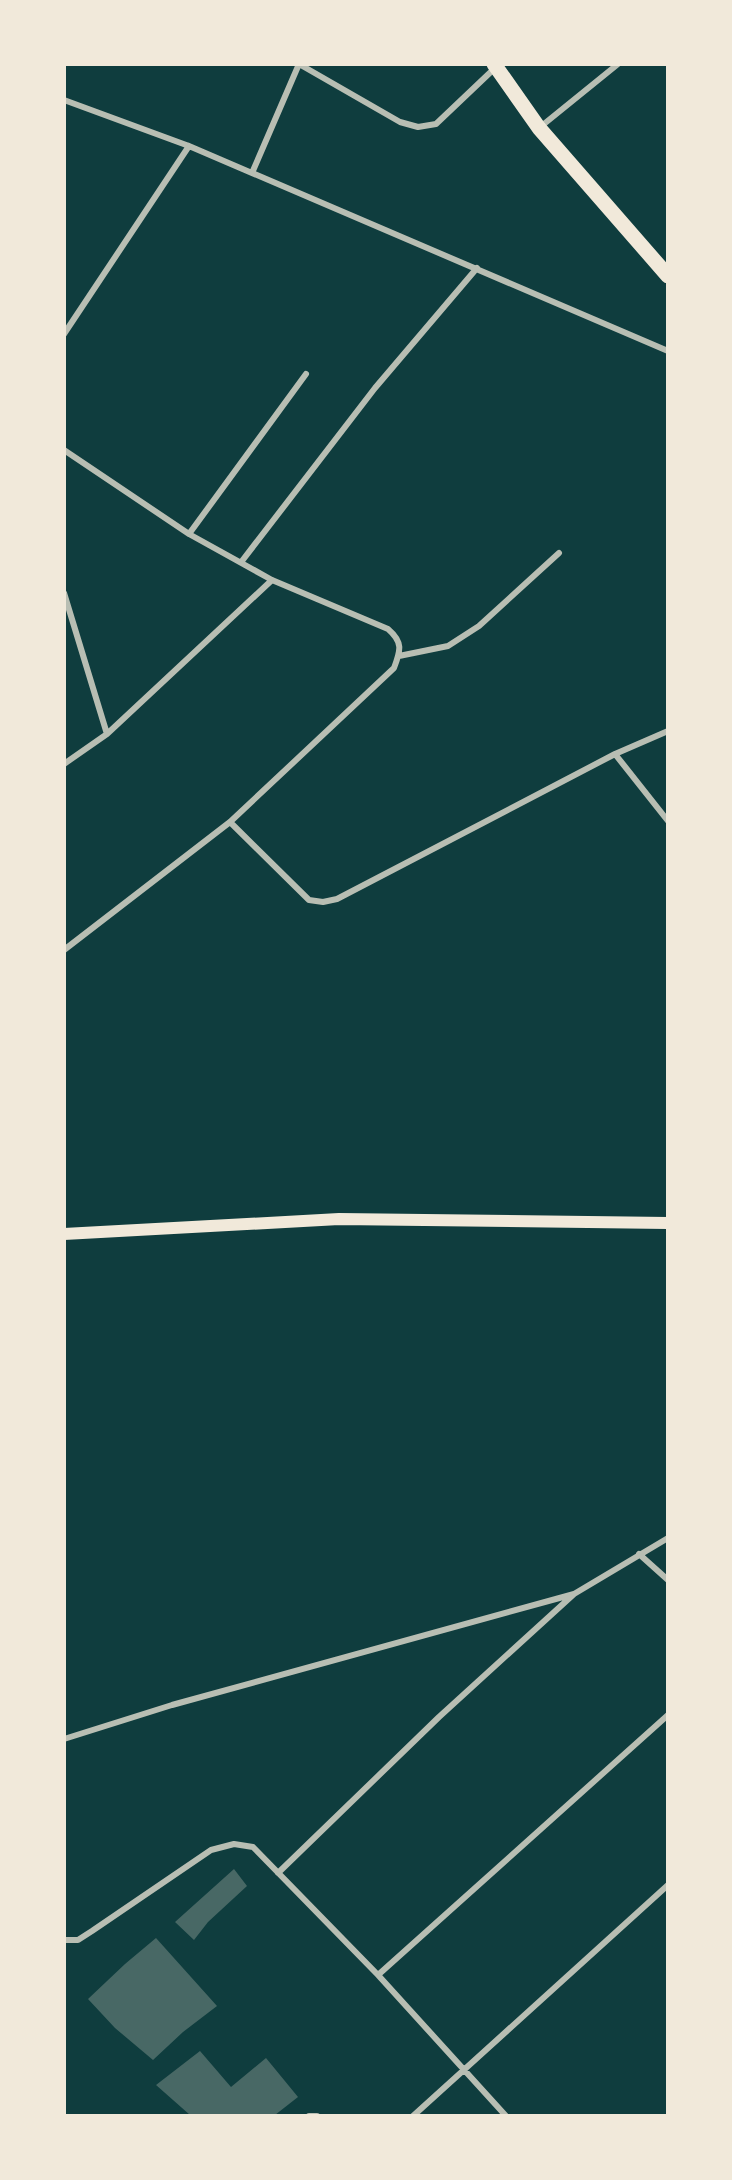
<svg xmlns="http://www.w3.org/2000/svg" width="732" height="2180" viewBox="0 0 732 2180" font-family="Montserrat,sans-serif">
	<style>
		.building { fill: #486865 }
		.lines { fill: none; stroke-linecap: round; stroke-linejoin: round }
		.minor { stroke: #b8beb3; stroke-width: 6 }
		.secondary { stroke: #f1e9da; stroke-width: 12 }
		.primary { stroke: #f1e9da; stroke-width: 15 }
	</style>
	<rect width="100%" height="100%" fill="#0f3d3e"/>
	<path class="building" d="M 234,1869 L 247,1886 L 208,1922 L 194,1940 L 175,1922 Z
		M 156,1938 L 217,2006 L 183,2032 L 153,2060 L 115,2028 L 88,1999 L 125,1964 Z
		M 200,2051 L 231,2087 L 266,2058 L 298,2097 L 275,2115 L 190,2115 L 156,2085 Z"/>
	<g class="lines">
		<path class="minor" d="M 299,64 L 400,122 L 418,127 L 436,124 L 496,67
			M 64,100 L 189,146 L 668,351
			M 539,128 L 618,64
			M 252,173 L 299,64
			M 64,334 L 189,146
			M 64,450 L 189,534 L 272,580 L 388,629 C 403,642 401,650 394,668 L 230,822 L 64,950
			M 189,534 L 306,374
			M 242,561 L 375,388 L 477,268
			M 64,593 L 107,734
			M 399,656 L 448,646 L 479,626 L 559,553
			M 615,754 L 668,821
			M 64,764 L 107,734 L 272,580
			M 230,822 L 309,900 L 323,902 L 337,899 L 615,754 L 668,731
			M 639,1554 L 668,1580
			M 64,1739 L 172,1705 L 574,1594
			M 278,1873 L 439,1717 L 574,1594 L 668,1538
			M 64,1940 L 78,1940 L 92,1931 L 211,1850 L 234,1844 L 253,1847 L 378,1975 L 506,2116
			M 378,1975 L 668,1715
			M 309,2116 L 317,2116
			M 413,2116 L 668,1885"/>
		<path class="secondary" d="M 64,1234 L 339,1219 L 668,1223"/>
		<path class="primary" d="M 494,64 L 539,128 L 668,276"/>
	</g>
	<rect width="732" height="2180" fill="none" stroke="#f1e9da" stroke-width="132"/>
</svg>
